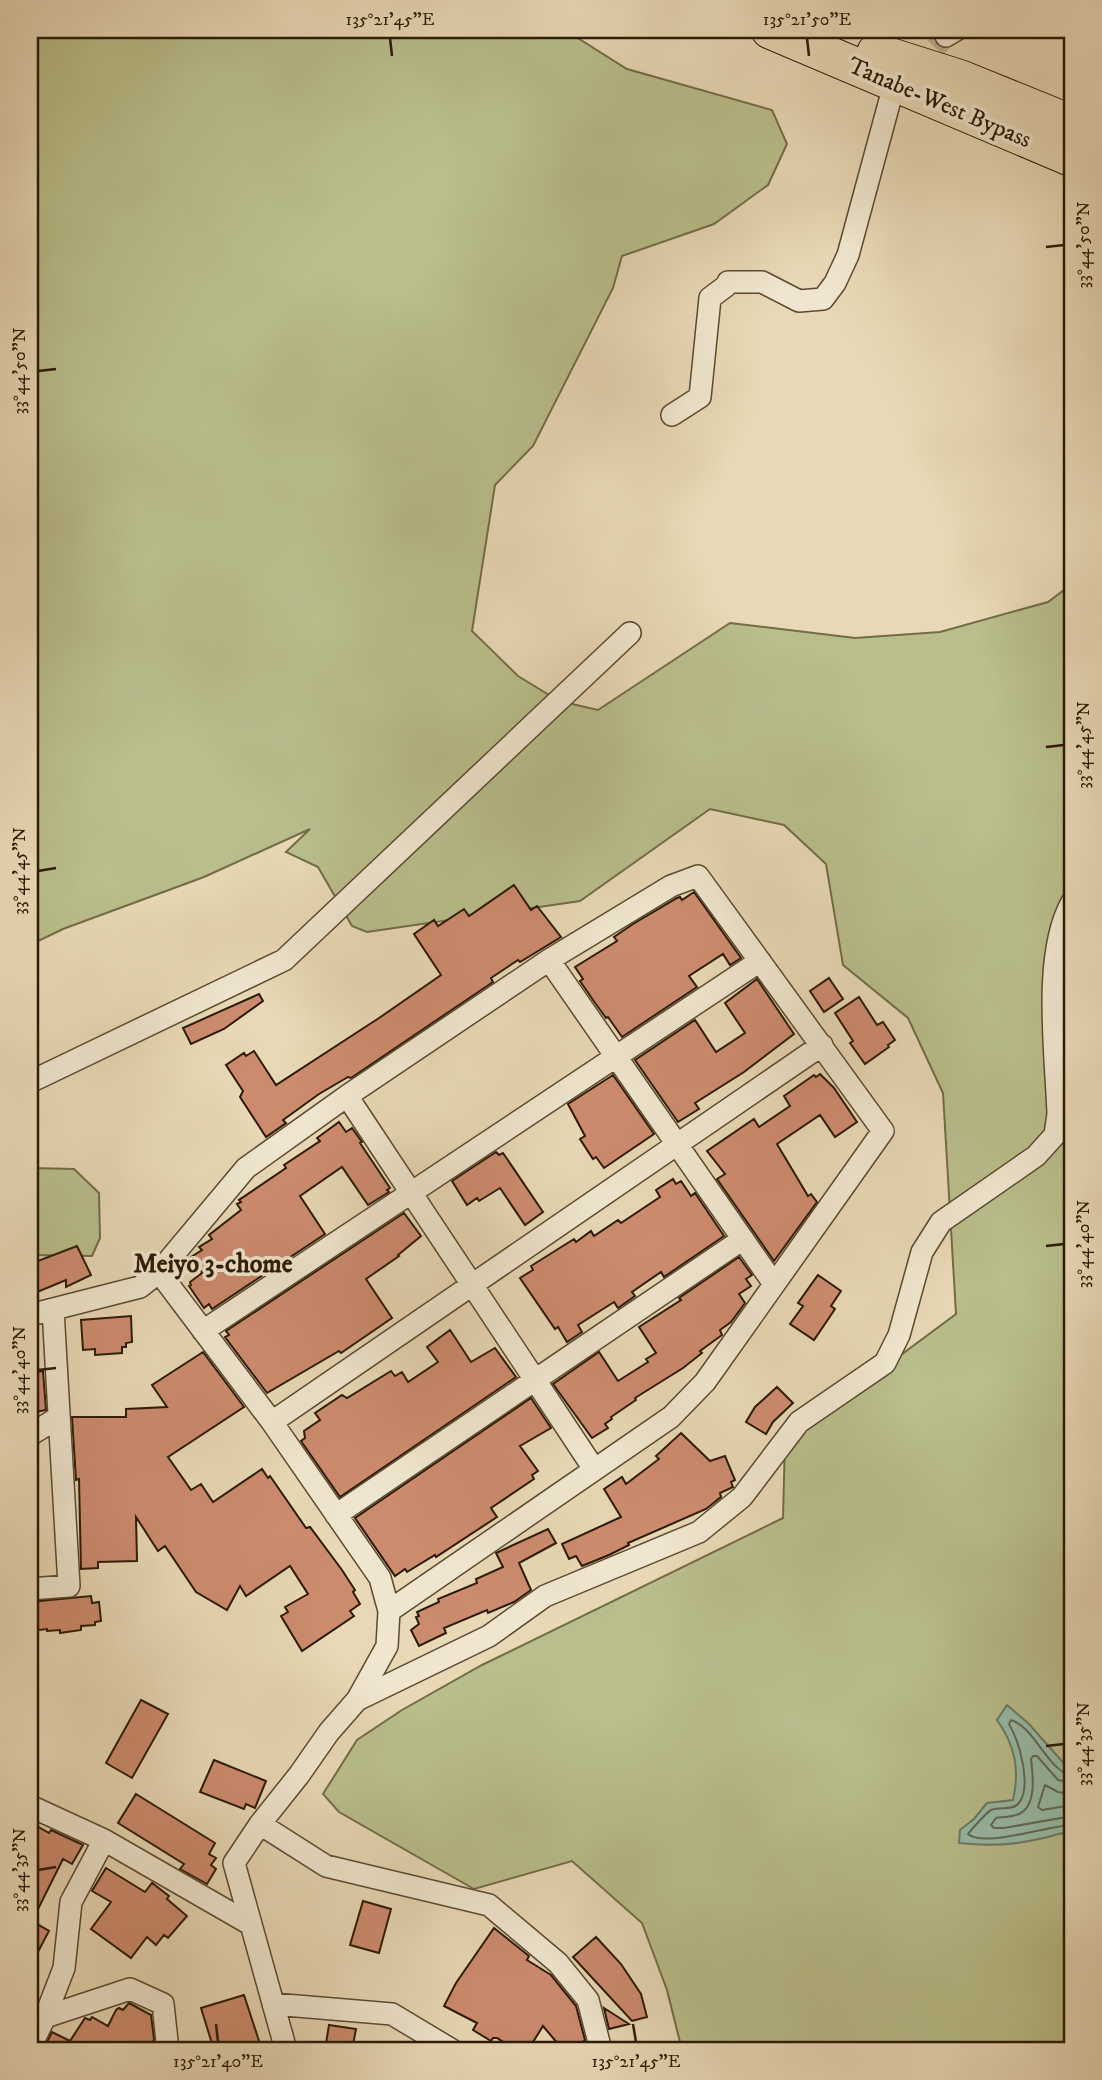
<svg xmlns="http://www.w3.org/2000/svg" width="1102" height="2080" viewBox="0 0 1102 2080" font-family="'IM FELL DW Pica',serif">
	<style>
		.green { fill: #b9be8b; stroke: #726c47; stroke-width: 2 }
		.water { fill: #98bba8; stroke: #6c7b66; stroke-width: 2 }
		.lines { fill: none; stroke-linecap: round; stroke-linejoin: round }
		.shore { stroke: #626a56; stroke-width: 2 }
		.building { fill: #cd8b6e; stroke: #2b1a03; stroke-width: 2 }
		.street-tunnel { stroke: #c2b291; stroke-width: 21; stroke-dasharray: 21 10; stroke-linecap: butt }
		.street-casing { stroke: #5a4a30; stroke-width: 24 }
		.highway-casing { stroke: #2b1a03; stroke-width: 39 }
		.street { stroke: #f0e6cf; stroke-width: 21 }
		.highway { stroke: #e8d8b5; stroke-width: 37 }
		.ticks { fill: none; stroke: #2b1a03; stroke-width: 2.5 }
		.labels { text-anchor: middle; stroke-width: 7; stroke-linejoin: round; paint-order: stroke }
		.street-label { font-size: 24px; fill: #2b1a03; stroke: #f0e6cf }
		.neighbourhood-label { font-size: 26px; font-weight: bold; fill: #2b1a03; stroke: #f0e6cf }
		.neatline { fill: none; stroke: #2b1a03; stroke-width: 2.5 }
		.ticks-label { font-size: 18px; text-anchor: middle; fill: #2b1a03 }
	</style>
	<rect width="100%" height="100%" fill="#e8d8b5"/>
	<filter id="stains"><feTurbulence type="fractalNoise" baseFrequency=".00286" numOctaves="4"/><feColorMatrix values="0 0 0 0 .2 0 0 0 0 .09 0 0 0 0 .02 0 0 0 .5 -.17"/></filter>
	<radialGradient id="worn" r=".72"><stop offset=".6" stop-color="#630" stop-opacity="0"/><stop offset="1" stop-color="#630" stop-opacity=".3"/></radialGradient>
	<path class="green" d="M 30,30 L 565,30 L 627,69 L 772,110 L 787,144 L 768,185 L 714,224 L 622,256 L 613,288 L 533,446 L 495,485 L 472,631 L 518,676 L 559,701 L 598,710 L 730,623 L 855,638 L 940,632 L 1048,602 L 1072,584 L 1072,2050 L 682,2050 L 667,1990 L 642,1923 L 572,1861 L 474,1889 L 339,1812 L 323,1794 L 357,1740 L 402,1710 L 482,1665 L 783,1518 L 785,1441 L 956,1314 L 943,1093 L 908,1018 L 843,965 L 826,864 L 784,825 L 710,809 L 580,901 L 367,932 L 352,926 L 318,867 L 286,852 L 310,829 L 204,877 L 63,929 L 30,945 Z
		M 30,1168 L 74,1169 L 99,1193 L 100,1238 L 92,1256 L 30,1255 Z"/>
	<path class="water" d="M 1007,1705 L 1029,1724 L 1067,1767 L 1072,1768 L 1072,1832 C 1060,1832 1051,1837 1039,1839 C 1014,1845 985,1846 959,1843 L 960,1830 L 974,1819 L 987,1803 L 1013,1800 C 1020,1770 1015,1745 997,1720 Z"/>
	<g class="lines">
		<path class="shore" d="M 1072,1775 C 1048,1772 1035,1727 1011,1720 L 1009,1724 C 1019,1741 1033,1788 1018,1804 C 1012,1811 999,1806 991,1810 C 987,1812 971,1830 968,1834 C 984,1848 1051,1825 1072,1825
			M 1072,1783 L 1058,1780 L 1037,1756 L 1033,1756 L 1031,1759 C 1033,1775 1037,1806 1019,1814 C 1012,1817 1003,1817 996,1818 L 991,1825 L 994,1828 L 1004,1828 L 1072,1816
			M 1072,1794 L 1058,1792 L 1045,1785 L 1038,1807 L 1042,1810 L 1072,1805"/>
	</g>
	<path class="building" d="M 514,885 L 531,910 L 537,906 L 561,937 L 520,962 L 518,960 L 491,978 L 493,982 L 351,1078 L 348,1077 L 319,1094 L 283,1120 L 286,1123 L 266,1137 L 240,1097 L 243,1091 L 226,1065 L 244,1053 L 246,1056 L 254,1051 L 276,1085 L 379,1018 L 441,975 L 414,934 L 434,920 L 438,926 L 464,909 L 469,916 Z
		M 694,892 L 741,958 L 730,965 L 723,954 L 689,976 L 697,987 L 622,1037 L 608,1017 L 606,1018 L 593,1000 L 580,981 L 583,979 L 575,967 L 617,941 L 614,937 L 633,924 L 677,898 L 680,897 L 682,900 Z
		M 829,978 L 843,999 L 824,1012 L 810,991 Z
		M 757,979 L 794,1034 L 744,1072 L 695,1103 L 699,1109 L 678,1122 L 635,1060 L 695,1020 L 716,1052 L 745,1033 L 725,1003 Z
		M 259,994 L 263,1001 L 224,1029 L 191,1044 L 183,1028 Z
		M 859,997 L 877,1025 L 883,1022 L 895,1040 L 888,1045 L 889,1047 L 865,1064 L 850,1043 L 853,1041 L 835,1013 Z
		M 820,1074 L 834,1088 L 857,1122 L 835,1137 L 820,1115 L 777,1144 L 808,1196 L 811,1194 L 817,1202 L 774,1261 L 717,1179 L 725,1174 L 707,1151 L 754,1119 L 759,1127 L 790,1106 L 784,1096 L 814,1075 L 816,1077 Z
		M 613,1075 L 654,1134 L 604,1168 L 596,1157 L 593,1159 L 580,1139 L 585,1136 L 568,1104 Z
		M 339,1122 L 346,1132 L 352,1128 L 362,1142 L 360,1143 L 390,1188 L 387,1190 L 389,1192 L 368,1205 L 342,1167 L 300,1196 L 325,1234 L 212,1309 L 209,1304 L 204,1308 L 189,1286 L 191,1285 L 190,1282 L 202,1273 L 191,1257 L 202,1250 L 199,1247 L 212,1239 L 209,1235 L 241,1210 L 237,1204 L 241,1202 L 239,1200 L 286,1168 L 284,1165 L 320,1141 L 317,1138 Z
		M 496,1152 L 499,1155 L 503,1153 L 543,1212 L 525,1225 L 500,1188 L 479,1201 L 477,1198 L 467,1205 L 452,1181 Z
		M 673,1179 L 676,1184 L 681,1181 L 691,1196 L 695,1193 L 724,1236 L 664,1277 L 661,1272 L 632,1292 L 635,1296 L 618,1308 L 614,1302 L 578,1325 L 582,1332 L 567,1342 L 558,1327 L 555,1329 L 520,1278 L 533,1270 L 531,1266 L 574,1239 L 576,1242 L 591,1231 L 594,1236 L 618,1220 L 621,1223 L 660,1197 L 656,1190 Z
		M 404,1213 L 421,1236 L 398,1255 L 399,1256 L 366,1279 L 392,1318 L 341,1353 L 339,1351 L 267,1393 L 225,1337 L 229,1335 L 226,1331 Z
		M 77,1246 L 91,1275 L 66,1287 L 66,1280 L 30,1295 L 30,1264 Z
		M 739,1257 L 752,1275 L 746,1279 L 751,1286 L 739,1294 L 745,1303 L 731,1322 L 720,1330 L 722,1335 L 700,1351 L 702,1353 L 683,1368 L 635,1398 L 636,1400 L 611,1417 L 612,1419 L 605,1424 L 608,1428 L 592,1438 L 553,1384 L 599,1352 L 618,1381 L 648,1362 L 646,1359 L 656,1353 L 639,1327 L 681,1300 L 679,1298 Z
		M 818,1275 L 841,1291 L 831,1306 L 835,1309 L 814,1340 L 790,1324 L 803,1306 L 798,1303 Z
		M 131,1316 L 132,1342 L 126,1343 L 126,1347 L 122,1347 L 122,1353 L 95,1355 L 95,1349 L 83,1350 L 81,1320 Z
		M 450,1330 L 471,1362 L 495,1348 L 516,1377 L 340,1497 L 301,1441 L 305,1438 L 304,1431 L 320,1420 L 315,1413 L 342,1395 L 347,1398 L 391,1371 L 395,1376 L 402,1372 L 408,1382 L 438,1362 L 427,1347 Z
		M 203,1352 L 244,1407 L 168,1457 L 191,1490 L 201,1484 L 213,1502 L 262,1469 L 268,1478 L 270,1476 L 306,1528 L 310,1527 L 342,1570 L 355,1590 L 353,1592 L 360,1604 L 350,1611 L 354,1616 L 302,1651 L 281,1616 L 288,1612 L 285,1607 L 308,1594 L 290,1566 L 246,1596 L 240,1586 L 227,1610 L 196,1592 L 165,1546 L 158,1551 L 136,1517 L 137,1561 L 98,1562 L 98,1568 L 81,1569 L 79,1479 L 76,1480 L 72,1417 L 126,1417 L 126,1409 L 167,1407 L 152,1385 Z
		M 43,1371 L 46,1410 L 30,1413 L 30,1373 Z
		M 777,1387 L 793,1403 L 773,1422 L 766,1434 L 746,1422 L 755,1407 Z
		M 531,1398 L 551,1428 L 520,1446 L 538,1471 L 532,1475 L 534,1479 L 491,1508 L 497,1517 L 436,1557 L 435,1555 L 407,1572 L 405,1569 L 395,1576 L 355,1518 Z
		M 681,1433 L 710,1461 L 725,1456 L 735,1480 L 731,1482 L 733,1487 L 720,1493 L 721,1497 L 706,1509 L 628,1543 L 629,1545 L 609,1555 L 582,1566 L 576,1556 L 569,1559 L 562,1544 L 621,1517 L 604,1489 L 622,1477 L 626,1484 L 659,1459 L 656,1456 Z
		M 548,1529 L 556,1543 L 519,1563 L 531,1590 L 514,1602 L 488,1613 L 487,1610 L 444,1628 L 446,1633 L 419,1646 L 411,1630 L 419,1624 L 416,1617 L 419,1616 L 417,1612 L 439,1602 L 438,1599 L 477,1583 L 476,1579 L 503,1567 L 496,1553 Z
		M 91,1596 L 92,1603 L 99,1602 L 101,1621 L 95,1622 L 95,1625 L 81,1626 L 81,1630 L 60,1633 L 60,1630 L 47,1631 L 47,1629 L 30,1631 L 30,1602 Z
		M 141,1700 L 168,1714 L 132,1778 L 106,1763 Z
		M 214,1760 L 266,1781 L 255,1808 L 246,1804 L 244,1809 L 200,1792 Z
		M 136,1794 L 215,1843 L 209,1854 L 216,1858 L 211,1865 L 216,1869 L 207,1884 L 180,1869 L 184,1864 L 118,1823 Z
		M 30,1822 L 49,1833 L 51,1830 L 83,1845 L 72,1864 L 63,1859 L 32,1921 L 49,1931 L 30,1967 Z
		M 106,1868 L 145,1892 L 152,1883 L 169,1896 L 167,1899 L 187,1916 L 168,1938 L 164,1935 L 156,1945 L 147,1937 L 131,1958 L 91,1929 L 111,1902 L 92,1891 Z
		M 363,1901 L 391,1909 L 379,1953 L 350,1945 Z
		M 494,1928 L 529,1956 L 527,1960 L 551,1975 L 576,2006 L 585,2040 L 573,2050 L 563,2050 L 543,2026 L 528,2050 L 516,2050 L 497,2038 L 493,2038 L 491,2041 L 473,2030 L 477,2023 L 444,2006 L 456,1983 Z
		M 596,1937 L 621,1964 L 641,1994 L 647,2017 L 632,2021 L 573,1957 Z
		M 244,1995 L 262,2050 L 214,2050 L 201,2008 Z
		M 129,2003 L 151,2015 L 154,2039 L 150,2050 L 43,2050 L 52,2032 L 70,2041 L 85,2018 L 90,2020 L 92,2017 L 108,2026 L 116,2010 L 119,2008 L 123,2010 Z
		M 604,2008 L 629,2024 L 609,2029 Z
		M 329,2025 L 356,2029 L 352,2050 L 325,2050 Z"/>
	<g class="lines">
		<path class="street-tunnel" d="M 915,71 L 946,36"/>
		<g class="street-casing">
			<path id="street" d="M 946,36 L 956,30
				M 672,415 L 700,397 L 710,298 L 726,286 L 728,282 L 762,282 L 799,301 L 823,299 L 835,283 L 848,255 L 890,100
				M 549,960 L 774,1284
				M 30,1082 L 284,960 L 630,633
				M 347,1096 L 594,1469
				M 159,1272 L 272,1422 L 380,1578 L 389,1611 L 387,1646 L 357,1700 L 329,1732 L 299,1775 L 260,1824 L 234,1863 L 286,2050
				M 30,1315 L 140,1287 L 159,1272 L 246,1168 L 347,1096 L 549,960 L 671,886 L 698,876 L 883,1131 L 705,1382 L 671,1417 L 389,1611
				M 203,1331 L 760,961
				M 272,1422 L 822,1045
				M 30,1435 L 59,1417
				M 336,1515 L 743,1239
				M 30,1589 L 69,1586 L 53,1310
				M 357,1700 L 489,1636 L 545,1596 L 699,1532 L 742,1497 L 799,1422 L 885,1363 L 899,1335 L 922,1252 L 941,1222 L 1036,1156 L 1055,1135 L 1058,1114 C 1056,1053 1042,955 1072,902
				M 30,1806 L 104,1840 L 250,1924
				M 260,1824 L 326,1866 L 489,1905 L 558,1963 L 588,2000 L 601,2050
				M 273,2004 L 392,2014 L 452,2050
				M 45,2017 L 130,1989 L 163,2004 L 167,2041 L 163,2050
				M 30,2048 L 45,2017 L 64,1968 L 71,1902 L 104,1840"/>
		</g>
		<g class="highway-casing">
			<path id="highway" d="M 770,30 L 1072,158
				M 876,52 L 961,79 L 1072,124"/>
		</g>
		<use href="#street" class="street"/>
		<use href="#highway" class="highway"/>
	</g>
	<path class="ticks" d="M 390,38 L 392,56M 807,38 L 809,56M 1046,247 L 1064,245M 38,371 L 56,369M 1046,747 L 1064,745M 38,871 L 56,868M 1046,1246 L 1064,1244M 38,1370 L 56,1368M 1046,1746 L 1064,1744M 38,1870 L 56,1867M 216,2024 L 218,2042M 633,2024 L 636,2042"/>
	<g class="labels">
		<g class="street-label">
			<text transform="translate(940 102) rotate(23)" y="8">Tanabe-West Bypass</text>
		</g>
		<g class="neighbourhood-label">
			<text x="213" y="1272">Meiyo 3-chome</text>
		</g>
	</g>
	<rect width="1102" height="2080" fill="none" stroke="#e8d8b5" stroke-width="77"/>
	<rect x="38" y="38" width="1026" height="2004" class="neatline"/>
	<g class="ticks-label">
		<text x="390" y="25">135°21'45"E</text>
		<text x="807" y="25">135°21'50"E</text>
		<text transform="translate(1083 245) rotate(-90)" y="6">33°44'50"N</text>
		<text transform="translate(19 371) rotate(-90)" y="6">33°44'50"N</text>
		<text transform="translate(1083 745) rotate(-90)" y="6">33°44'45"N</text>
		<text transform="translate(19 871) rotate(-90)" y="6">33°44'45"N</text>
		<text transform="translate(1083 1244) rotate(-90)" y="6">33°44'40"N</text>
		<text transform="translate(19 1370) rotate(-90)" y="6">33°44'40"N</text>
		<text transform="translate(1083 1744) rotate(-90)" y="6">33°44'35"N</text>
		<text transform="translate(19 1870) rotate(-90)" y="6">33°44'35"N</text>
		<text x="218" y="2067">135°21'40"E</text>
		<text x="636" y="2067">135°21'45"E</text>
	</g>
	<rect width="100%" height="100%" filter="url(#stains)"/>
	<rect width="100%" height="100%" fill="url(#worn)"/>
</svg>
